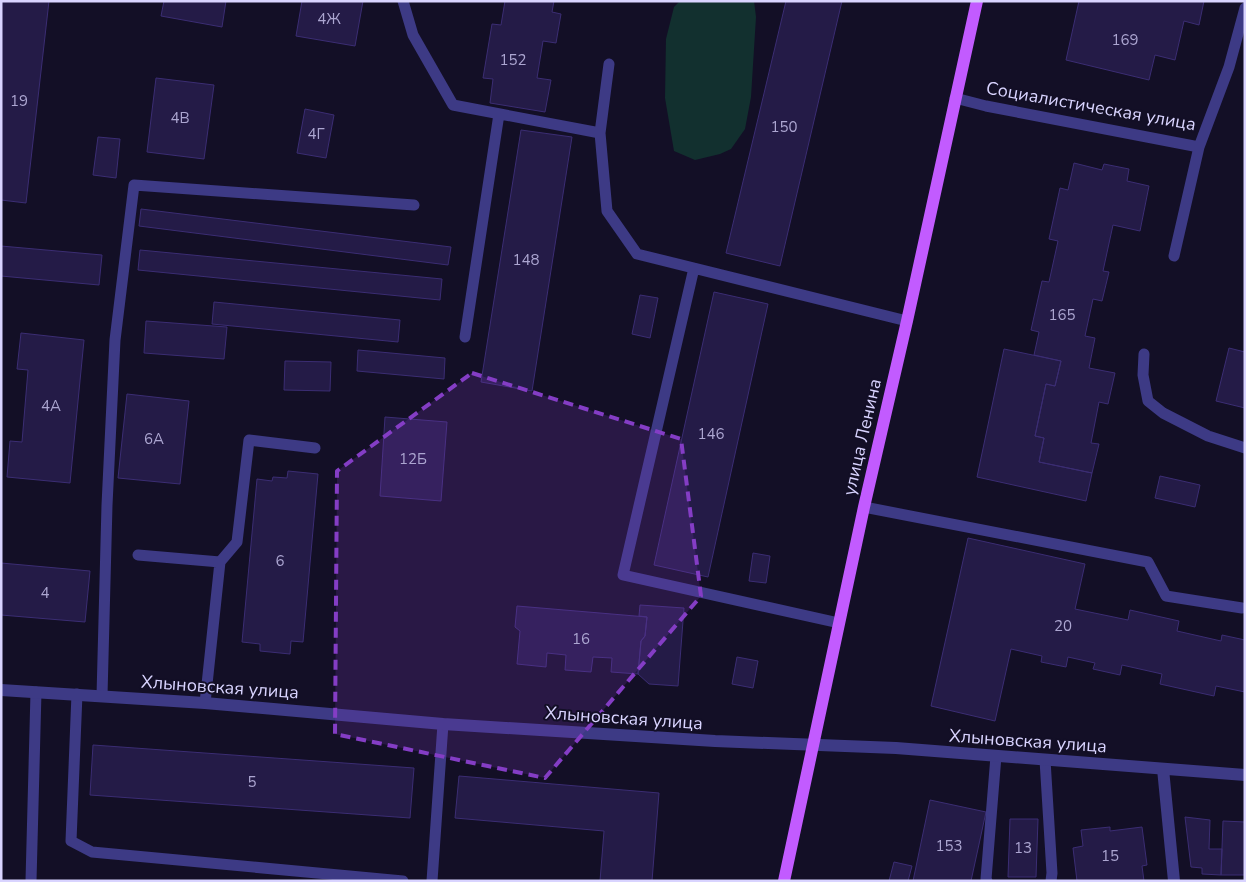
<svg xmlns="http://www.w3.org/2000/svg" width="1246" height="882" viewBox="0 0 1246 882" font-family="'Nunito Sans',sans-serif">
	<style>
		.green { fill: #12302f }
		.building { fill: #241b47; stroke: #3b2d73 }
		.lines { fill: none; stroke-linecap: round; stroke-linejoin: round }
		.service { stroke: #3d3a85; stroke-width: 11 }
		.minor { stroke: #3d3a85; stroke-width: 12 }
		.primary { stroke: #c25bff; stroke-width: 12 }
		.marked { fill: #843dc5; fill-opacity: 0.2; stroke: #843dc5; stroke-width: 4; stroke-dasharray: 10 6; stroke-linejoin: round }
		.labels { text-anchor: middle; stroke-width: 4; stroke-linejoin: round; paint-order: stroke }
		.number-label { font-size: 15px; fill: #aca6d1 }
		.street-label { font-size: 18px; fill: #d9d4ff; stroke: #130f26 }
	</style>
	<rect width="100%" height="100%" fill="#130f26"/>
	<path class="green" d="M 680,1 L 754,1 L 756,17 L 751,97 L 745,129 L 731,149 L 720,154 L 695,160 L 674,151 L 665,98 L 666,39 L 674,7 Z"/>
	<path class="building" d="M 1,1 L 49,1 L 26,203 L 1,200 Z
		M 164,1 L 226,1 L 222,27 L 161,16 Z
		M 302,1 L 363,1 L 355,46 L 296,36 Z
		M 505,1 L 554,1 L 552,12 L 561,14 L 556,43 L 543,41 L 537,78 L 551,80 L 545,112 L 490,103 L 493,79 L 483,78 L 492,24 L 501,25 Z
		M 786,1 L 842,1 L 780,266 L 726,253 Z
		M 1079,1 L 1204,1 L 1199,25 L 1184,21 L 1175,60 L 1155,55 L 1149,80 L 1066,60 Z
		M 156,78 L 214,85 L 204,159 L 147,152 Z
		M 305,109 L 334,115 L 326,158 L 297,153 Z
		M 521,130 L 572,137 L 532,391 L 481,382 Z
		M 98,137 L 120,139 L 116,178 L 93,175 Z
		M 1074,163 L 1102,170 L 1104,164 L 1129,169 L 1127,181 L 1149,186 L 1140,231 L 1113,225 L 1103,271 L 1109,272 L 1102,301 L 1093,299 L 1085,336 L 1095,338 L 1089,368 L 1115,373 L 1108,404 L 1099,402 L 1091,443 L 1099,444 L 1092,473 L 1039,462 L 1044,438 L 1035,436 L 1046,384 L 1055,386 L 1061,361 L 1034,355 L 1039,332 L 1031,330 L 1042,281 L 1049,282 L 1058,241 L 1049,239 L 1060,188 L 1068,190 Z
		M 141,209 L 451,247 L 448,265 L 139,226 Z
		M 1,246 L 102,255 L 99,285 L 1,276 Z
		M 140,250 L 442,279 L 440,300 L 138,270 Z
		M 714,292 L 768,304 L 708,577 L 654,565 Z
		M 640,295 L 658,298 L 650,338 L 632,334 Z
		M 214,302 L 400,320 L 398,342 L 212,324 Z
		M 146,321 L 227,327 L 224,359 L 144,353 Z
		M 21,333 L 84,340 L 70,483 L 7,477 L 10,441 L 22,442 L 28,370 L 17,369 Z
		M 1229,348 L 1245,352 L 1245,408 L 1216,401 Z
		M 1004,349 L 1061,361 L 1055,386 L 1046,384 L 1035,436 L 1044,438 L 1039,462 L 1092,473 L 1086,501 L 977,477 Z
		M 358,350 L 445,358 L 444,379 L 357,371 Z
		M 285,361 L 331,362 L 330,391 L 284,390 Z
		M 127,394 L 189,401 L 180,484 L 118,478 Z
		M 385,417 L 447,422 L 441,501 L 380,496 Z
		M 288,471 L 318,474 L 303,642 L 291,641 L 290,654 L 260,651 L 260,644 L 242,642 L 257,479 L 272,481 L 273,477 L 287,478 Z
		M 1160,476 L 1200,485 L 1195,507 L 1155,498 Z
		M 968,538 L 1085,564 L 1075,609 L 1128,620 L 1130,610 L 1179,621 L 1177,631 L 1221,641 L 1222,635 L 1245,640 L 1245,692 L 1216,686 L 1214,696 L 1160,684 L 1162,674 L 1122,665 L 1120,675 L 1093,669 L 1095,663 L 1068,657 L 1066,667 L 1041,662 L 1042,656 L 1011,649 L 995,721 L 931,706 Z
		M 753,553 L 770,556 L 766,583 L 749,581 Z
		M 1,563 L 90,571 L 85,622 L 1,615 Z
		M 640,605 L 684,608 L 678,686 L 649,684 L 638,674 L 641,641 L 645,636 L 647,617 L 639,616 Z
		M 517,606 L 647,617 L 645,636 L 641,641 L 638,674 L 611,672 L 612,658 L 593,657 L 591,672 L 565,670 L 566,655 L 547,653 L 546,667 L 517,664 L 520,631 L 515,627 Z
		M 737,657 L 758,661 L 753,688 L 732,684 Z
		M 93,745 L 414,768 L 410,818 L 90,795 Z
		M 459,776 L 659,793 L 652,881 L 600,881 L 604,831 L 455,818 Z
		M 930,800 L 986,812 L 971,881 L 913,881 Z
		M 1185,817 L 1210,820 L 1209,849 L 1222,849 L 1221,875 L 1202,874 L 1202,868 L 1191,867 Z
		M 1010,819 L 1038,819 L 1036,877 L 1008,877 Z
		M 1223,821 L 1245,822 L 1245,875 L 1221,875 Z
		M 1110,827 L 1110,831 L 1142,827 L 1147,865 L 1142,866 L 1144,881 L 1077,881 L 1073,848 L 1083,846 L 1081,830 Z
		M 894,862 L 912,866 L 908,881 L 889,881 Z"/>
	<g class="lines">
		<path class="service" d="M 403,1 L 413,35 L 453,105 L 600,133
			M 609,64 L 600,133 L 607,211 L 637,254 L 907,321
			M 955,98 L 986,106 L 1199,147 L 1229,67 L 1245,8
			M 1174,256 L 1199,147
			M 694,268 L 623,575 L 839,623
			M 465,337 L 499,114
			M 1144,354 L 1143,375 L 1148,401 L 1163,413 L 1208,436 L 1245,448
			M 864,507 L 1148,562 L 1166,596 L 1242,608
			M 138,555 L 220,562
			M 77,694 L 71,841 L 92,852 L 403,881
			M 102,696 L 107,505 L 115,340 L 134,185 L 414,205
			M 205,703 L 220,562 L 237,542 L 249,440 L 315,448
			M 1045,760 L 1052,873 L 1051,881
			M 31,881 L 36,692
			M 432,881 L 443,724
			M 987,881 L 986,879 L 996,756"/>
		<path class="minor" d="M 1,690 L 205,703 L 443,724 L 715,741 L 896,748 L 1245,775
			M 1163,769 L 1174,881"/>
		<path class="primary" d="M 784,881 L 864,507 L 907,321 L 977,1"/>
	</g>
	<path class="marked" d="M 472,373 L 681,439 L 701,596 L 545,778 L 335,734 L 337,471 Z"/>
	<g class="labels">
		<g class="number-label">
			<text x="329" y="24">4Ж</text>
			<text x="1125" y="45">169</text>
			<text x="513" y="65">152</text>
			<text x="19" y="106">19</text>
			<text x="180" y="123">4В</text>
			<text x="784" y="132">150</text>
			<text x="316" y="139">4Г</text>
			<text x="526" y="265">148</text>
			<text x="1062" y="320">165</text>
			<text x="51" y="411">4А</text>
			<text x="711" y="439">146</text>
			<text x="154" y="444">6А</text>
			<text x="413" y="464">12Б</text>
			<text x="280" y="566">6</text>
			<text x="45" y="598">4</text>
			<text x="1063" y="631">20</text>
			<text x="581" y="644">16</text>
			<text x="252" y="787">5</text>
			<text x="949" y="851">153</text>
			<text x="1023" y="853">13</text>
			<text x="1110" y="861">15</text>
		</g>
		<g class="street-label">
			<text transform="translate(1091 106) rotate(10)" y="6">Социалистическая улица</text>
			<text transform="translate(862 437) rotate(-77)" y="6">улица Ленина</text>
			<text transform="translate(220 687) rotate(4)" y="6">Хлыновская улица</text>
			<text transform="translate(624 718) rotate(4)" y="6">Хлыновская улица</text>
			<text transform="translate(1028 741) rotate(4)" y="6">Хлыновская улица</text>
		</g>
	</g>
	<rect width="1246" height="882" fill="none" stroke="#d9d4ff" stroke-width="5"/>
</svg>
